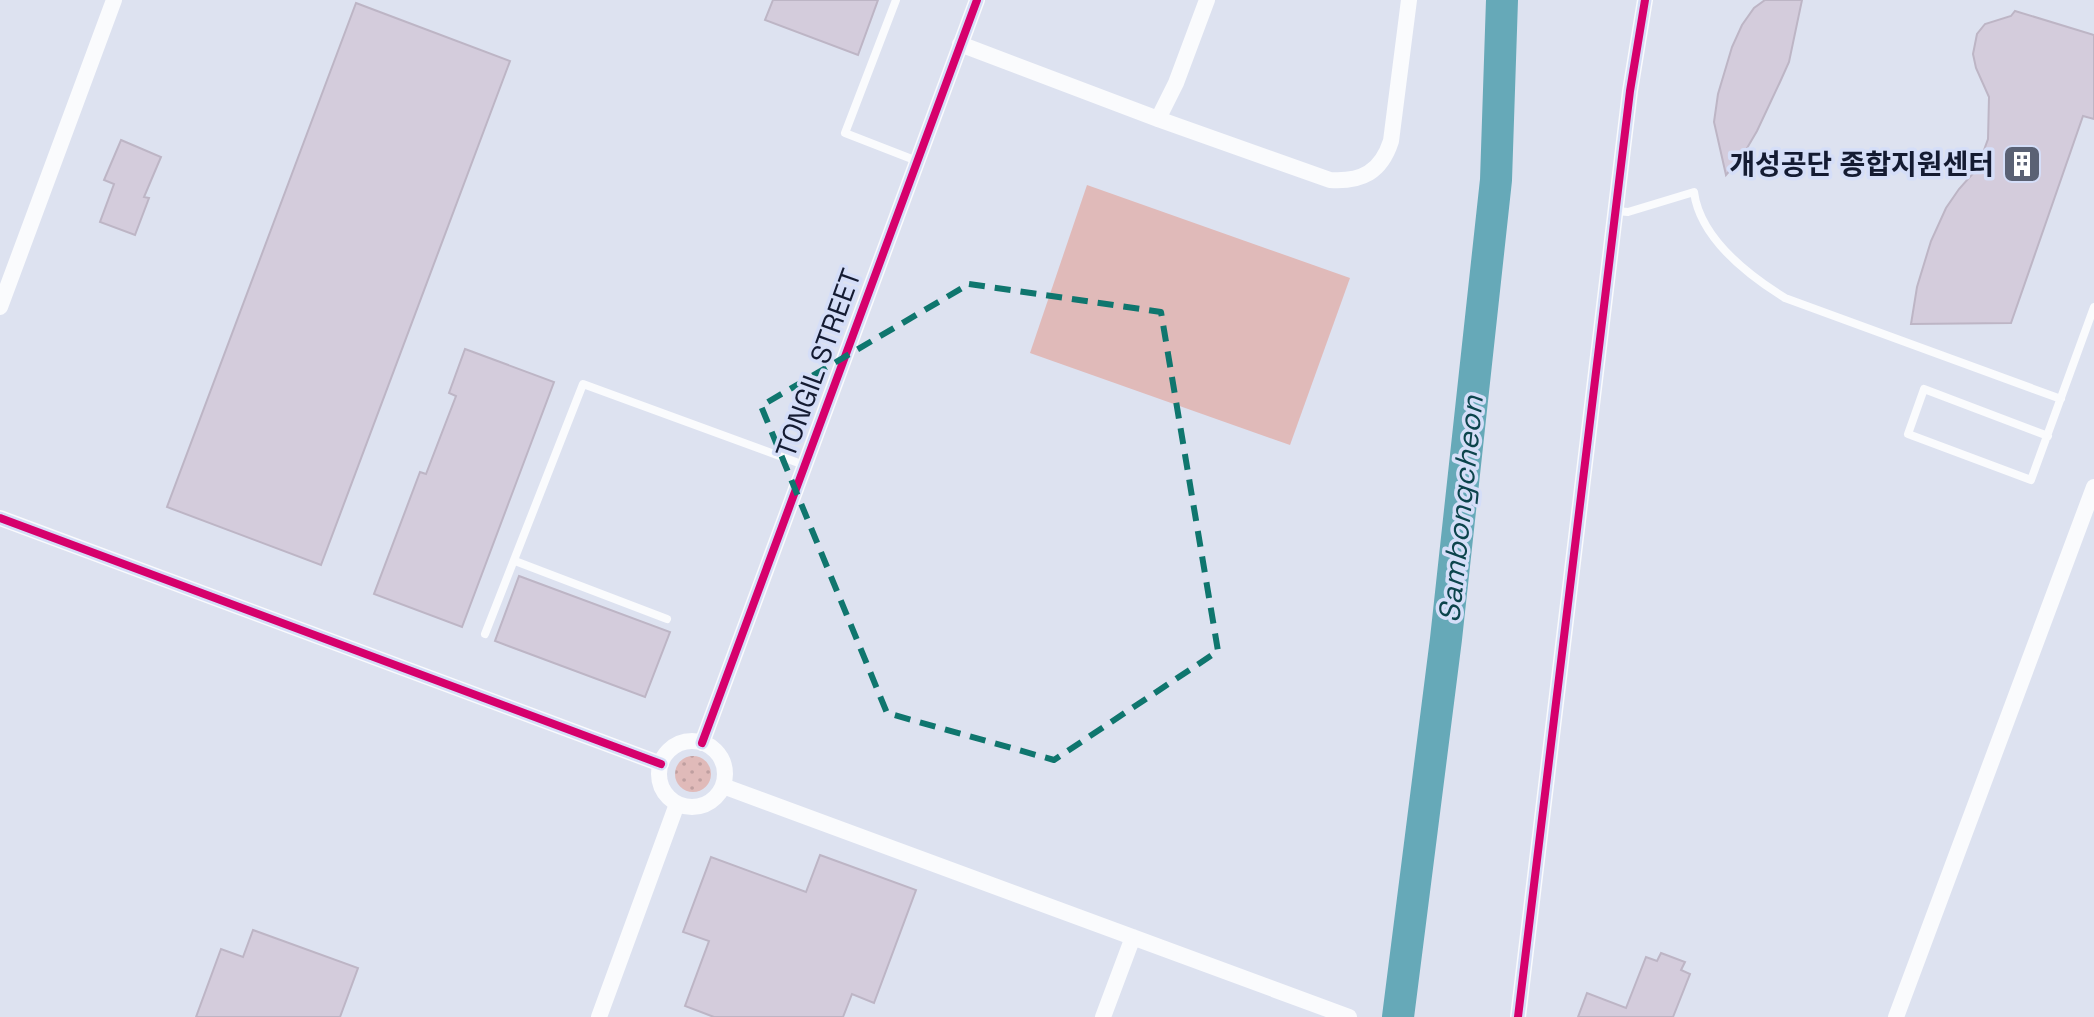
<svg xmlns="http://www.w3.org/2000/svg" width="2094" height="1017" viewBox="0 0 2094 1017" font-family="'Space Grotesk','Noto Sans KR',sans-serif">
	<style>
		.grass { fill: url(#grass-dots) }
		.pitch { fill: #e0bab9 }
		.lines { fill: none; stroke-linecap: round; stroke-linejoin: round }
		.river { stroke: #66a9b8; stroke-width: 32 }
		.building { fill: #d4ccdc; stroke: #bdb5c5; stroke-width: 2 }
		.service { stroke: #fafbfd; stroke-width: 8 }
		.minor { stroke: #fafbfd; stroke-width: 16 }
		.cycleway-casing { stroke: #d5def8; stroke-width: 13 }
		.cycleway { stroke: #d6006c; stroke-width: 8 }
		.marked { fill: none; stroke: #0f766e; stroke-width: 6; stroke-dasharray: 16 10; stroke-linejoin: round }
		.labels { text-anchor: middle; stroke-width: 7; stroke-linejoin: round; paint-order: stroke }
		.poi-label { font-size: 28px; font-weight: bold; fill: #141b32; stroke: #d5def8; text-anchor: end }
		.street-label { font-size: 28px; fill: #141b32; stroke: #d5def8 }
		.water-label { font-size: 30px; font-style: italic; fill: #0c444c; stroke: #d5def8 }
	</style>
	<defs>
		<pattern id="grass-dots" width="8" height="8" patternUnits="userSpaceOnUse" patternTransform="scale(2)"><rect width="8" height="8" fill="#e0bab9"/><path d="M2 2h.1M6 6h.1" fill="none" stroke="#bf9fa0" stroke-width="1.8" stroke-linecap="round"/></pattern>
	</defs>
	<rect width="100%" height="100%" fill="#dde2f0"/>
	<path class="grass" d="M675 774a18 18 0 1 1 36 0a18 18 0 1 1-36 0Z"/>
	<path class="pitch" d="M 1087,185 L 1350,278 L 1290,445 L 1030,353 Z"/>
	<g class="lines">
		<path class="river" d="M 1398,1017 L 1446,639 L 1496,180 L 1502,0"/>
	</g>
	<path class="building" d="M 773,0 L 878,0 L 858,55 L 765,20 Z
		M 1765,0 L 1802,0 L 1789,62 L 1780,82 L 1757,131 L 1743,155 L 1726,175 L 1714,122 L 1718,94 L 1732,47 L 1742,25 L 1754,8 Z
		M 356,3 L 510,61 L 321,565 L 167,507 Z
		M 2015,11 L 2094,35 L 2094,119 L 2083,116 L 2011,323 L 1911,324 L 1917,287 L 1931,241 L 1946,208 L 1959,189 L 1977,169 L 1988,139 L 1989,97 L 1976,68 L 1973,54 L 1977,34 L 1985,24 L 2011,16 Z
		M 121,140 L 161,157 L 144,197 L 149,198 L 135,235 L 100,222 L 114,184 L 104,180 Z
		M 465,349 L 554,382 L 462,627 L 374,594 L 420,472 L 426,474 L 456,396 L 449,393 Z
		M 519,576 L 670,632 L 645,697 L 495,641 Z
		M 820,855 L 916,890 L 874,1003 L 852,994 L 843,1017 L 714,1017 L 685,1006 L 709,941 L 683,932 L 711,857 L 806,892 Z
		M 253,930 L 358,968 L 340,1017 L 196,1017 L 221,949 L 243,957 Z
		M 1661,953 L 1685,962 L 1681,970 L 1690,974 L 1673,1017 L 1578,1017 L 1587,993 L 1626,1008 L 1646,957 L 1657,961 Z"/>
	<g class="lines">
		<path class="service" d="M 896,0 L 845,133 L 917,161
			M 1616,211 L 1628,212 L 1694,192 C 1700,238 1748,275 1785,298 L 2061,399
			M 2048,436 L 1924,389 L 1908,434 L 2031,480 L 2094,307
			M 515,561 L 667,619
			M 485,634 L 583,384 L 804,465"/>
		<path class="minor" d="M 960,44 L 1158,119 L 1330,180 C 1362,182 1381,172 1391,141 L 1409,0
			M 1158,119 L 1176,83 L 1207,0
			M 0,307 L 114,0
			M 0,518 L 661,764
			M659 774a33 33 0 1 1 66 0a33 33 0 1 1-66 0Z
			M 702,743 L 977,0
			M 723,786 L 1349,1017
			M 599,1017 L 677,804
			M 1103,1017 L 1133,937
			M 1518,1017 L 1630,91 L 1645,0
			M 1896,1017 L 2094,487"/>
		<g class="cycleway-casing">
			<path id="cycleway" d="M 0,518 L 661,764
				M 702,743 L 977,0
				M 1518,1017 L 1630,91 L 1645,0"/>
		</g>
		<use href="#cycleway" class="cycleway"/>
	</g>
	<path class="marked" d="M 969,284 L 1161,312 L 1218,651 L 1054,760 L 887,713 L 761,406 Z"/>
	<defs>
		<g id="building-square" transform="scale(2)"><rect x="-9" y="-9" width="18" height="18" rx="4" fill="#5a6174" stroke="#d5def8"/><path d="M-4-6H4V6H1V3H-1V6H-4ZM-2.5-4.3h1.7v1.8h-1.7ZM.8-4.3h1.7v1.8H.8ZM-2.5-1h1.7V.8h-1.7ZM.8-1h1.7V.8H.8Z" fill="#fff"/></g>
	</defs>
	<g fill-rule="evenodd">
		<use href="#building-square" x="2022" y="164"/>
	</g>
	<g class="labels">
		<g class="poi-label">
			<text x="1994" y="174">개성공단 종합지원센터</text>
		</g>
		<g class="street-label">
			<text transform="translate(818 363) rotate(-70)" y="10">TONGIL STREET</text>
		</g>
		<g class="water-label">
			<text transform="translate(1461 509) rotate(-84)" y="10">Sambongcheon</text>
		</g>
	</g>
</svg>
